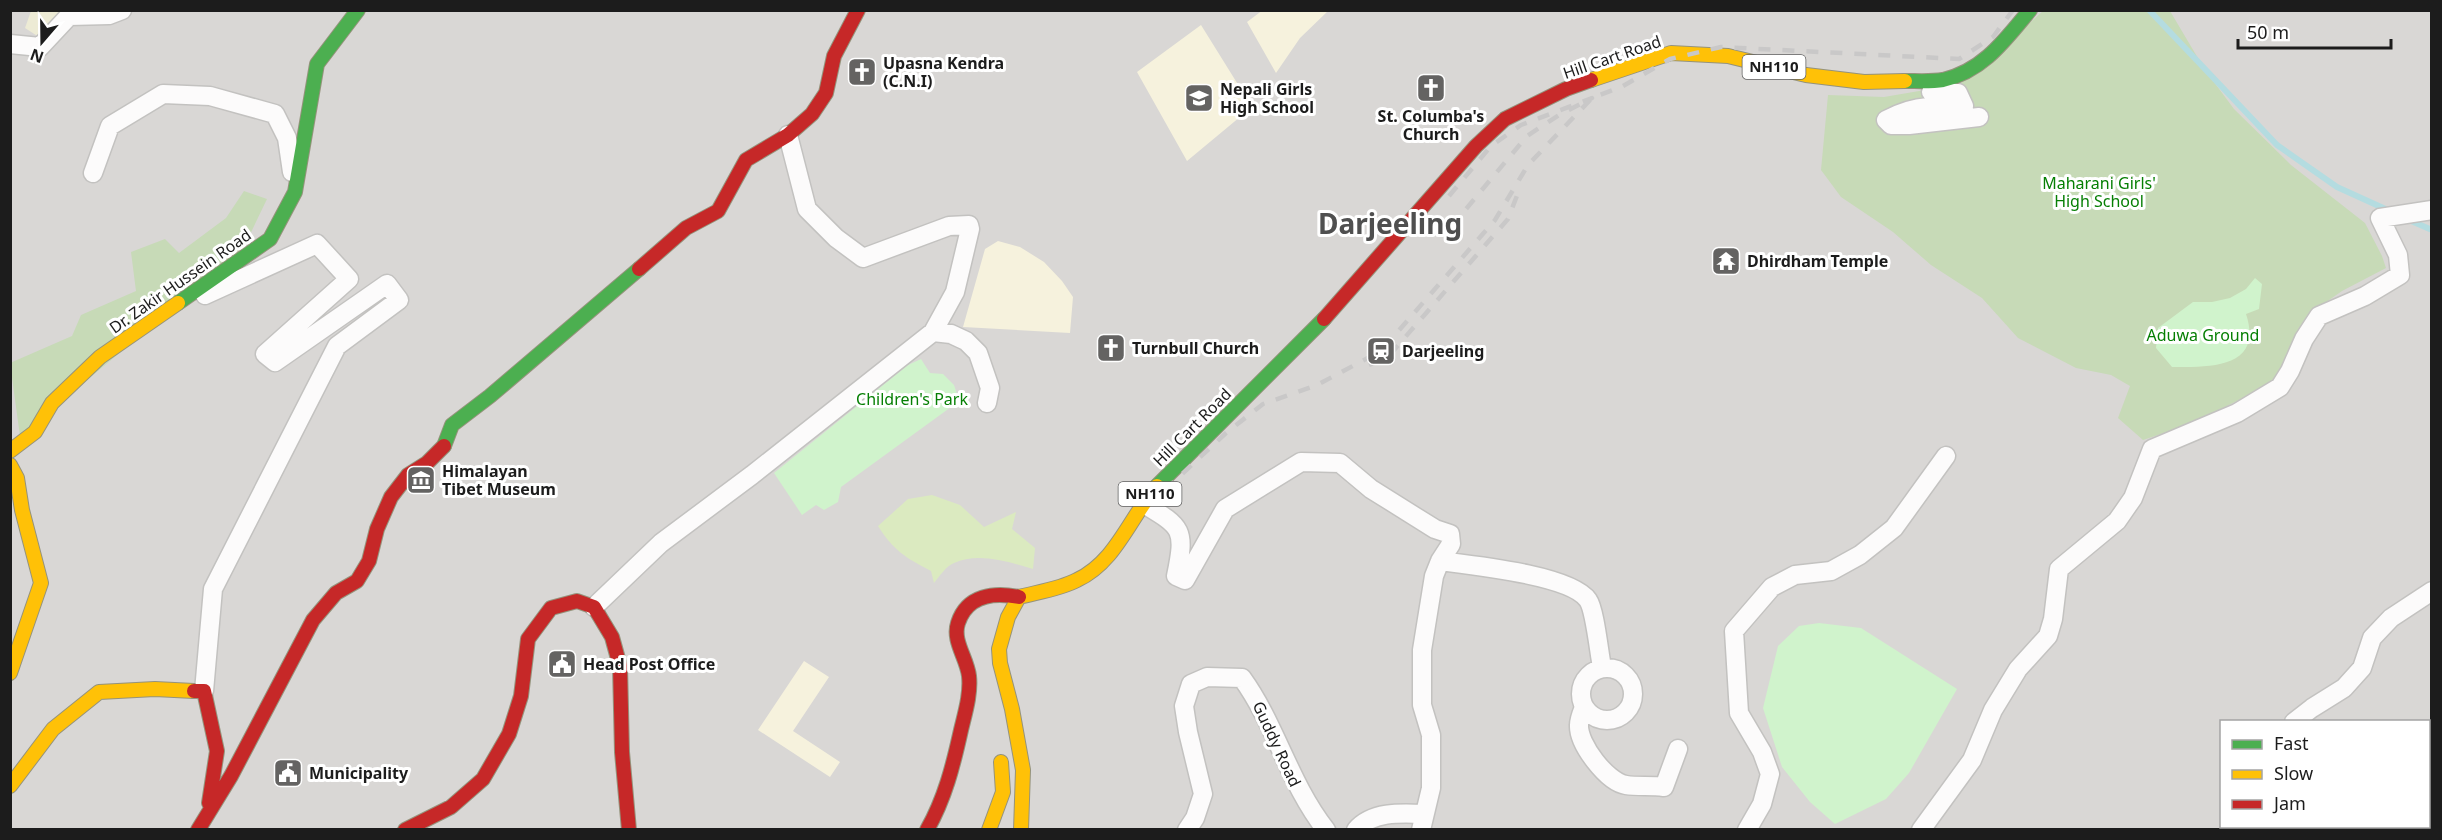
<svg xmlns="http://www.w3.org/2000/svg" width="2442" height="840" viewBox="0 0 2442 840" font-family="'Noto Sans',sans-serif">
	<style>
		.residential { fill: #d9d7d5; fill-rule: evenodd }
		.education { fill: #f6f2dd }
		.farmland { fill: #edebd5 }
		.grass { fill: #dbeac0 }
		.forest { fill: #c7dab7 }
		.park { fill: #d0f3cc }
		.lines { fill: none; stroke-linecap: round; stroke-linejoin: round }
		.stream { stroke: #b4dce0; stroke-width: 6 }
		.street-casing { stroke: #c3c2c0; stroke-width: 21 }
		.fast-casing { stroke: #95937c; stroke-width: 16 }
		.slow-casing { stroke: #95937c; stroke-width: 16 }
		.jam-casing { stroke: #95937c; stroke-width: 16 }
		.street { stroke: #fcfbfb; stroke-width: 18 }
		.fast { stroke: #4caf50; stroke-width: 14 }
		.slow { stroke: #ffc107; stroke-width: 14 }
		.jam { stroke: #c62828; stroke-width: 14 }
		.rail { stroke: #c9c8c8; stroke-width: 4.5; stroke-dasharray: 12 12; stroke-linecap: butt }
		.labels { text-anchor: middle; stroke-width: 6; stroke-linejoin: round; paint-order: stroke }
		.shield { fill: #fff; stroke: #606060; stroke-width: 1.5 }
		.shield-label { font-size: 15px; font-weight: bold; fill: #1c1c1c }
		.street-label { font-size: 16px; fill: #1c1c1c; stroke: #fff }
		.poi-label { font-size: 16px; font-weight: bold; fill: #1c1c1c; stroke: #fff; text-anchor: start }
		.park-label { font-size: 16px; fill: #067f04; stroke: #fff }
		.town-label { font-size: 28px; font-weight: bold; fill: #4f4f4f; stroke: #fff }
	</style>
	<rect width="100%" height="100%" fill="#eae7e4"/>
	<path class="residential" d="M 10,11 L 2431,11 L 2431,829 L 11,829 ZM 2222,722 L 2428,722 L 2428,826 L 2222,826 Z"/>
	<path class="education" d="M 1263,10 L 1328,10 L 1328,11 L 1300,38 L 1276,73 L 1247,22 Z
		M 1201,25 L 1252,107 L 1187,161 L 1137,72 Z
		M 998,241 L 1020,247 L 1044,262 L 1062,281 L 1073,297 L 1070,333 L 963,327 L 985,249 Z
		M 804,661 L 829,677 L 793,731 L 840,762 L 830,777 L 758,730 Z"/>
	<path class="farmland" d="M 31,11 L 64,11 L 42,39 L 25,28 Z"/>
	<path class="grass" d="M 932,495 L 960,505 L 984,527 L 1016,512 L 1012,529 L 1035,548 L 1033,569 C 1009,562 978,552 954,563 C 946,566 939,577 934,583 L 931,571 C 906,558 893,550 878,526 L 908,499 Z"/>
	<path class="forest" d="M 2043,11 L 2170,11 L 2205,70 L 2234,109 L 2291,165 L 2365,223 L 2382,256 L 2386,268 L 2342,291 L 2312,312 L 2273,383 L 2191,424 L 2143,440 L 2118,418 L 2130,386 L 2111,375 L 2076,368 L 2018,338 L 1982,298 L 1931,265 L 1893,232 L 1841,197 L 1821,170 L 1828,95 L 1884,97 L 1960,84 Z
		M 244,191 L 267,199 L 242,251 L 20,436 L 10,363 L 72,336 L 81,315 L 136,291 L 131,252 L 165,239 L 179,253 L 226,218 Z"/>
	<path class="park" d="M 2255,278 L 2262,284 L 2259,309 L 2246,314 C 2264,369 2209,367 2172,367 L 2156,348 L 2158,328 L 2193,302 L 2212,302 L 2230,298 L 2246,289 Z
		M 921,359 L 930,373 L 943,374 L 954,385 L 957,394 L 951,407 L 841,487 L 838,502 L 824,510 L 816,505 L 802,515 L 774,473 L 908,365 Z
		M 1819,623 L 1861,628 L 1957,689 L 1909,773 L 1886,799 L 1835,824 L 1810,802 L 1782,767 L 1763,708 L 1778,646 L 1799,626 Z"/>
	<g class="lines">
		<path class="stream" d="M 2150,11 L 2277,145 L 2337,187 L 2392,212
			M 2409,220 L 2432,230"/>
		<g class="street-casing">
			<path id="street" d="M 10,44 L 40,47 L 69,16 L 109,15 L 122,10
				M 1931,92 L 1958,93 L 1964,106 C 1951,108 1941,106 1928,107 C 1913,108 1899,113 1886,120 L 1891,125 L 1909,125 L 1979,117
				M 93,173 L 110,126 L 163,94 L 210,96 L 275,114 L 287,138 L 292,172
				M 933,332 L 951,334 L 966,341 L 978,353 L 990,388 L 987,403
				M 1142,503 C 1182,527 1186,528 1176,576 L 1185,580 L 1225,509 L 1301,462 L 1340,463 L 1371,489 L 1435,529 L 1450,534 L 1451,544 L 1440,561 C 1471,565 1571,575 1588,600 C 1595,610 1599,653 1602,667
				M 594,607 L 661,543 L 752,475 L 933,332 L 955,292 L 970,229 L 969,225 L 949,226 L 863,258 L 836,238 L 807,209 L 788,135
				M1581 694a26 26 0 1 1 52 0a26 26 0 1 1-52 0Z
				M 204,691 L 213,589 L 337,346 L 399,300 L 387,284 L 275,362 L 265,354 L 349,279 L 317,244 L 205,295
				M 1584,707 C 1582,712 1579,719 1579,725 C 1578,744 1607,782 1626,785 C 1638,787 1651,785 1664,787 L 1678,749
				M 2294,722 L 2312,708 L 2344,688 L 2362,668 L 2372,638 L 2391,618 L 2432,591
				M 1187,830 L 1195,818 L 1203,794 L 1188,732 L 1184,706 L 1191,684 L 1207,677 L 1242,678 C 1276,725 1289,783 1326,830
				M 1356,830 C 1372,811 1402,813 1424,814
				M 1421,830 L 1431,788 L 1431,735 L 1422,705 L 1422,650 L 1434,576 L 1440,561
				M 1747,830 L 1762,804 L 1770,774 L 1762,752 L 1739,713 L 1734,631 L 1772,587 L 1795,575 L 1831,571 L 1860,555 L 1894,528 L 1946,456
				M 1921,830 L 1972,760 L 1993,710 L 2018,669 L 2048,636 L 2053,619 L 2059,569 L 2117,521 L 2133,498 L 2152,449 L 2237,413 L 2280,387 L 2290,371 L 2304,339 L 2319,316 L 2365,296 L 2400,275 L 2398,255 L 2380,218 L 2432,210
				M 2239,830 L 2240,826"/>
		</g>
		<g class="fast-casing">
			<path id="fast" d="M 1905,81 C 1917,81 1931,82 1943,80 C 1983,71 2005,40 2030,10
				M 178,303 L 270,239 L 295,192 L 317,64 L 358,10
				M 444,446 L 452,425 L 490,396 L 639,269
				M 1157,486 L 1324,319"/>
		</g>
		<g class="slow-casing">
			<path id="slow" d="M 1591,80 L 1671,53 L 1728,56 L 1806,75 L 1864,82 L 1905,81
				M 10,451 L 35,432 L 52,403 L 100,357 L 178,303
				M 10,465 L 17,478 L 22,510 L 41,583 L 10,673
				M 10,786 L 53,729 L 99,692 L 155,689 L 194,691
				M 989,830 L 1003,792 L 1001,762
				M 1021,830 L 1023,770 L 1012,709 L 1000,663 L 999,649 L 1008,617 L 1019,597 C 1038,592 1060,589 1077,580 C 1116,562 1130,517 1157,486"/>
		</g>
		<g class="jam-casing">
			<path id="jam" d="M 639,269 L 686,228 L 718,211 L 746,160 L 788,135 L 812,114 L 826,93 L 834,56 L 858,10
				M 1324,319 L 1476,146 L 1505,119 L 1566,89 L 1591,80
				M 194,691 L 204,691 L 217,751 L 209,803
				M 198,830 L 231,776 L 313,620 L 336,593 L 357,581 L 369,561 L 377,529 L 391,497 L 408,475 L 427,463 L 444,446
				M 405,830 L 451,807 L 483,779 L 509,734 L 521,696 L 528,639 L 551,608 L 577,601 L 594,607 L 612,637 L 620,666 L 622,752 L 629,830
				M 927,830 C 945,798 953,766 961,730 C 965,713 971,694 969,676 C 967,658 952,641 958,623 C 967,595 994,592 1019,597"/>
		</g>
		<use href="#street" class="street"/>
		<use href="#fast" class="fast"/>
		<use href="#slow" class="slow"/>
		<use href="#jam" class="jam"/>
		<path class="rail" d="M 1449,196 L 1491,146 L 1521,125 L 1592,98 L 1559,115 L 1527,136 L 1466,209
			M 1369,365 L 1387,358 L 1508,219 L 1518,193
			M 1165,490 L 1226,433 L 1263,404 L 1317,385 L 1381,351 L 1495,220 L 1528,165 L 1592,98 L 1623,86 L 1670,59 L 1721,47 L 1959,59 L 1993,37 L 2013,10"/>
	</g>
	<defs>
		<g id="church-square" transform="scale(1.5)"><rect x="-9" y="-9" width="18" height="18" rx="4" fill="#646362" stroke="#fff"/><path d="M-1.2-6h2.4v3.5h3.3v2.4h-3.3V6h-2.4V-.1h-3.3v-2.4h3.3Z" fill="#fff"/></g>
		<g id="school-square" transform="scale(1.5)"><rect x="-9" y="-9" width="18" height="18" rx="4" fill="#646362" stroke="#fff"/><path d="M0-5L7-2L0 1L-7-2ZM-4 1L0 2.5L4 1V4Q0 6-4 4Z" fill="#fff"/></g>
		<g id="temple-square" transform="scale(1.5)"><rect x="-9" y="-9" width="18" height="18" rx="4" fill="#646362" stroke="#fff"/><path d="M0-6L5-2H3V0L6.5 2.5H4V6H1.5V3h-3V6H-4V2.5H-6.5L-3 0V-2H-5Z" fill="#fff"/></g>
		<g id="station-square" transform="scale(1.5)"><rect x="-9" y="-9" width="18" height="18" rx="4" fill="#646362" stroke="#fff"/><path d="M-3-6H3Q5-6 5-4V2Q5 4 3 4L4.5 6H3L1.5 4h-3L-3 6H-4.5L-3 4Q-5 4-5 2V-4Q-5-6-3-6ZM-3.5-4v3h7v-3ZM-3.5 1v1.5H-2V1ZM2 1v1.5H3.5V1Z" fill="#fff"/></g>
		<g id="museum-square" transform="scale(1.5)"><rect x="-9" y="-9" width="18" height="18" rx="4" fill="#646362" stroke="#fff"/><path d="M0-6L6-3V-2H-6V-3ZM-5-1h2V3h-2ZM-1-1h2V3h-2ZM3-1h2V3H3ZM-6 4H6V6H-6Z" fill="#fff"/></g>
		<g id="civic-square" transform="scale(1.5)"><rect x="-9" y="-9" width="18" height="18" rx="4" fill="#646362" stroke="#fff"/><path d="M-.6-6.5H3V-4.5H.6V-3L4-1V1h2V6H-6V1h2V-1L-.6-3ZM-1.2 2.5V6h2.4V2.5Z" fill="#fff"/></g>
	</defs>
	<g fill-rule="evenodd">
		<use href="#church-square" x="862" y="72"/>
		<use href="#church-square" x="1431" y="88"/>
		<use href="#school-square" x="1199" y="98"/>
		<use href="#temple-square" x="1726" y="261"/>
		<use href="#church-square" x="1111" y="348"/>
		<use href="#station-square" x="1381" y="351"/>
		<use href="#museum-square" x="421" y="480"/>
		<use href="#civic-square" x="562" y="664"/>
		<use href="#civic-square" x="288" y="773"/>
	</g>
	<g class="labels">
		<g class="shield">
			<rect x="1742.5" y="55" width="63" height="24" rx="4.5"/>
			<rect x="1118.5" y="482" width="63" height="24" rx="4.5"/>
		</g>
		<g class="shield-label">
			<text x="1774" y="72">NH110</text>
			<text x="1150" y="499">NH110</text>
		</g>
		<g class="street-label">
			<text transform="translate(1612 57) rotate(-19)" y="6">Hill Cart Road</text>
			<text transform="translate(180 281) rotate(-35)" y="6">Dr. Zakir Hussein Road</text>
			<text transform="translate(1192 427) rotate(-45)" y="6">Hill Cart Road</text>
			<text transform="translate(1277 744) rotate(65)" y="6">Guddy Road</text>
		</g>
		<g class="poi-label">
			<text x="883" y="69">Upasna Kendra<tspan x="883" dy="18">(C.N.I)</tspan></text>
			<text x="1220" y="95">Nepali Girls<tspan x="1220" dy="18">High School</tspan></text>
			<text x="1431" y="122" text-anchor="middle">St. Columba's<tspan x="1431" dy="18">Church</tspan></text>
			<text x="1747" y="267">Dhirdham Temple</text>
			<text x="1132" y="354">Turnbull Church</text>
			<text x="1402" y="357">Darjeeling</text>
			<text x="442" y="477">Himalayan<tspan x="442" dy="18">Tibet Museum</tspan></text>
			<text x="583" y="670">Head Post Office</text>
			<text x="309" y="779">Municipality</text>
		</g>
		<g class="park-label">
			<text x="2099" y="189">Maharani Girls'<tspan x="2099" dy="18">High School</tspan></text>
			<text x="2203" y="341">Aduwa Ground</text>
			<text x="912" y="405">Children's Park</text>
		</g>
		<g class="town-label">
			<text x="1390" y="234">Darjeeling</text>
		</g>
	</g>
	<rect width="2442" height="840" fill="none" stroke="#1c1c1c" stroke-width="24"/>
	<rect x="2220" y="720" width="210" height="108" fill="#ffffff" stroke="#a4a4a4" stroke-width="1.5"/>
	<rect x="2232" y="740" width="30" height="9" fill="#4caf50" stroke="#a4a4a4" stroke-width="1.5"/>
	<text x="2274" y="750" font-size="18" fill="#1c1c1c">Fast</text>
	<rect x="2232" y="770" width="30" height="9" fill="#ffc107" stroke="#a4a4a4" stroke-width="1.5"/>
	<text x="2274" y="780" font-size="18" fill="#1c1c1c">Slow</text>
	<rect x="2232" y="800" width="30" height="9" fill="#c62828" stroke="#a4a4a4" stroke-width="1.5"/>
	<text x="2274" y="810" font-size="18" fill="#1c1c1c">Jam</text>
	<g transform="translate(42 42) rotate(200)" stroke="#ffffff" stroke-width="4.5" paint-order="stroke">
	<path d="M0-4.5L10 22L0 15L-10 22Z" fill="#1c1c1c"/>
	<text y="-9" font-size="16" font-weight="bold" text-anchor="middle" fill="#1c1c1c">N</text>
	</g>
	<path d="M2238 39v9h153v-9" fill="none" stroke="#1c1c1c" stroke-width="3"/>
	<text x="2247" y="39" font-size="18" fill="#1c1c1c" stroke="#ffffff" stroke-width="4.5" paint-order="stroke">50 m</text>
</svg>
